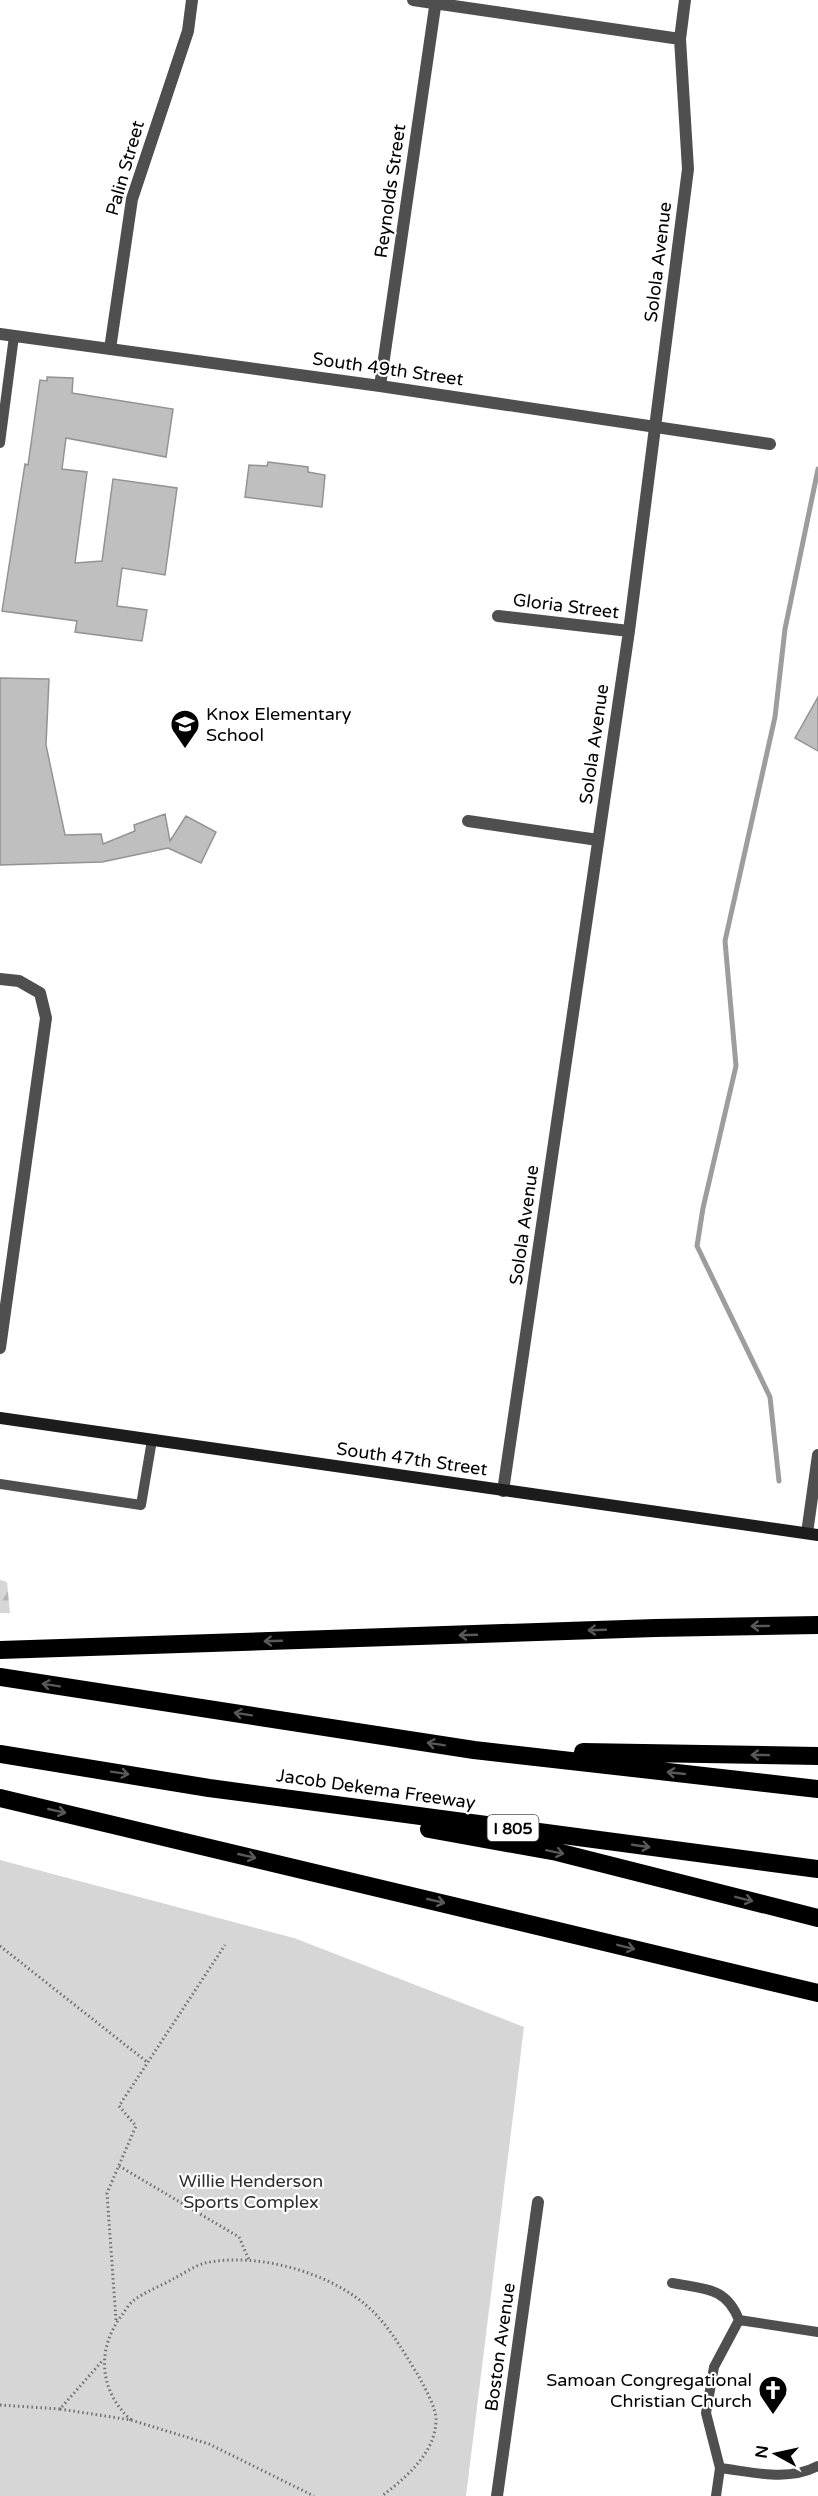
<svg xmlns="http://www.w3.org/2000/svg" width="818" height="2496" viewBox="0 0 818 2496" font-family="'Varela Round',sans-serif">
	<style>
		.forest { fill: url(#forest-firs) }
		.green { fill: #d6d6d6 }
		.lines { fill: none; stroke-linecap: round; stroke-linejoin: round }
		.stream { stroke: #9d9d9d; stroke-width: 5 }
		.building { fill: #bfbfbf; stroke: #939393; stroke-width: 1.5 }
		.path { stroke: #717171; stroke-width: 3; stroke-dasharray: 1.5 3; stroke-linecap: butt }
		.lane { stroke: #4f4f4f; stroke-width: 10 }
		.street { stroke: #4f4f4f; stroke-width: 12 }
		.secondary { stroke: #1c1c1c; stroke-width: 12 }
		.highway { stroke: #000; stroke-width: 18 }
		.oneway { stroke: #595959 }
		.labels { text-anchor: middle; stroke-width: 4.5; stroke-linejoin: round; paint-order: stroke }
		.shield { fill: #fff; stroke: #4c4c4c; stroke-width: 1.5 }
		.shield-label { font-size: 16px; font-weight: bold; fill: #000 }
		.street-label { font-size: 18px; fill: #000; stroke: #fff }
		.poi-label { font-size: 18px; fill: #000; stroke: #fff; text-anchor: start }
		.park-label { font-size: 18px; fill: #2d2d2d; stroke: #fff }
	</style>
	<defs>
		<pattern id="forest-firs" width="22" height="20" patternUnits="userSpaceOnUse" patternTransform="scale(1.5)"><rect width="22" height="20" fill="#d6d6d6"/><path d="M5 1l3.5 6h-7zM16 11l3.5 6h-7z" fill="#b6b6b6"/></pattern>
	</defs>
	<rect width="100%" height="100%" fill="#fff"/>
	<path class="forest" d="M 0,1580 L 7,1582 L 10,1613 L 0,1613 Z"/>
	<path class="green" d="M 0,1860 L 294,1938 L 524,2027 L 466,2496 L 0,2496 Z"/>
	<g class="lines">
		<path class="stream" d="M 779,1481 L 770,1397 L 697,1246 L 703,1208 L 736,1066 L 725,941 L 775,717 L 785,629 L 818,469"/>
	</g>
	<path class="building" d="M 47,377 L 73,378 L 72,393 L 173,409 L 166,457 L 66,438 L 62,469 L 87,472 L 75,563 L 102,561 L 113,479 L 177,488 L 165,575 L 122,568 L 117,606 L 147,610 L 142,641 L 75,632 L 77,621 L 2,611 L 25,464 L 28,465 L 40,380 L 47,381 Z
		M 268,462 L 308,467 L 308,472 L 325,475 L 322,507 L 245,497 L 249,465 L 267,466 Z
		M 0,678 L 49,679 L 46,745 L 65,835 L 101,834 L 103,844 L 135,831 L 134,825 L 165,814 L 170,841 L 186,816 L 216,832 L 201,863 L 168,848 L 102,862 L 0,865 Z
		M 818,697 L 818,751 L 795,738 Z"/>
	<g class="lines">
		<path class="path" d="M 0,1946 L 147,2062
			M 119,2166 L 239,2237 L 249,2260
			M 116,2320 L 107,2193 L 136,2126 L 119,2106 L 225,1945
			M 0,2405 L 60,2409 L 103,2360
			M 60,2409 L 131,2420 L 209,2444 L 314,2496
			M 131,2420 C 99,2391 96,2349 122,2315 C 125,2311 129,2304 133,2301 C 144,2292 161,2286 173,2279 C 183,2274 194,2266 205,2263 C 260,2251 343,2275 380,2319 C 395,2336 406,2356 418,2375 C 424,2386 437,2409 436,2421 C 435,2454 405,2478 382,2496"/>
		<path class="lane" d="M 0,443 L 14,336
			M 0,1484 L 141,1505 L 152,1440
			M 672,2283 C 703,2289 726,2286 739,2320 L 818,2332
			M 720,2468 L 706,2413 L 714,2367 L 739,2320
			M 716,2496 L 720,2468 C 753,2472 788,2482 818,2466"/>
		<path class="street" d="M 413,0 L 680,39
			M 0,334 L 380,386 L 770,444
			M 110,349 L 132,199 L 188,31 L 192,0
			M 380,386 L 436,0
			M 498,616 L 629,631
			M 468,821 L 598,840
			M 0,979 L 19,981 L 40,993 L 46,1018 L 0,1348
			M 503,1491 L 629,631 L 688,169 L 680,39 L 685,0
			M 807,1533 L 818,1455
			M 497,2496 L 538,2202"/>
		<path class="secondary" d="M 0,1418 L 818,1535"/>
		<path class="highway" d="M 0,1650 L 655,1628 L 818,1625
			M 0,1677 L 474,1750 L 818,1789
			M 583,1752 L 818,1756
			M 0,1754 L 209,1788 L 818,1869
			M 0,1798 L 818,1993
			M 429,1829 L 557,1852 L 818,1918"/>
	</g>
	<defs><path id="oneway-shaft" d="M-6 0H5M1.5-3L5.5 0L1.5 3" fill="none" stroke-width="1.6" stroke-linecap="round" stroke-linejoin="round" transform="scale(1.5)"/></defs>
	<g class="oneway">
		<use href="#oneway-shaft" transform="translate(760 1626) rotate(179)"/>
		<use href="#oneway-shaft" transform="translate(597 1630) rotate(178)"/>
		<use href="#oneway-shaft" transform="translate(468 1635) rotate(178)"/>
		<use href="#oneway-shaft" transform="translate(273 1641) rotate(178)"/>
		<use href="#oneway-shaft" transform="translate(51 1685) rotate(-171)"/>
		<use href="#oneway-shaft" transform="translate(243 1714) rotate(-171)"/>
		<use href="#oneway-shaft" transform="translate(436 1744) rotate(-171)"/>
		<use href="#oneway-shaft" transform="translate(760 1755) rotate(-179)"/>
		<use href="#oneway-shaft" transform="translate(120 1773) rotate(9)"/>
		<use href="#oneway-shaft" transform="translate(676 1773) rotate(-174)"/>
		<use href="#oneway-shaft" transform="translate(57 1811) rotate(13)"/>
		<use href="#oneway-shaft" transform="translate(641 1846) rotate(8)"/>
		<use href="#oneway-shaft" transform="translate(555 1852) rotate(12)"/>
		<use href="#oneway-shaft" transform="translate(247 1856) rotate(13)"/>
		<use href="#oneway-shaft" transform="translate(744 1899) rotate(14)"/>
		<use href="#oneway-shaft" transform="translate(436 1901) rotate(13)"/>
		<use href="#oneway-shaft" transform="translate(626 1947) rotate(14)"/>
	</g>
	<defs>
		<g id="school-pin" transform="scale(1.5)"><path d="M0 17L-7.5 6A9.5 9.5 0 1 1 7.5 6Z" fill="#000" stroke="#fff"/><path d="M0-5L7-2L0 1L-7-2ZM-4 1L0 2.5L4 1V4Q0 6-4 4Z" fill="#fff"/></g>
		<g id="church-pin" transform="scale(1.5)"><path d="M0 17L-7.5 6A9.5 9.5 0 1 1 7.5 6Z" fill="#000" stroke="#fff"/><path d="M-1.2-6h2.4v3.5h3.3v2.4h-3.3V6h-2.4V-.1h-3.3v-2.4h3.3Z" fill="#fff"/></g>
	</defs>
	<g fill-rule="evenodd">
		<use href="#school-pin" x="185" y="724"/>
		<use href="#church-pin" x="773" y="2390"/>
	</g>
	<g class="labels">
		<rect class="shield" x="487.5" y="1815" width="51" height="26" rx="4.5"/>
		<g class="shield-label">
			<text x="513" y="1834">I 805</text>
		</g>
		<g class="street-label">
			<text transform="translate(125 168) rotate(-74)" y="6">Palin Street</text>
			<text transform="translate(390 191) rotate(-82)" y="6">Reynolds Street</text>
			<text transform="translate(658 262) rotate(-83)" y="6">Solola Avenue</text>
			<text transform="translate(388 369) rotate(8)" y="6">South 49th Street</text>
			<text transform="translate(566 606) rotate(7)" y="6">Gloria Street</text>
			<text transform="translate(594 744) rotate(-82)" y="6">Solola Avenue</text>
			<text transform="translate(524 1225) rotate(-82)" y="6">Solola Avenue</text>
			<text transform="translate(412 1459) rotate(8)" y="6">South 47th Street</text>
			<text transform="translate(376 1789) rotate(8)" y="6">Jacob Dekema Freeway</text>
			<text transform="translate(500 2347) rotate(-82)" y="6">Boston Avenue</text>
		</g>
		<g class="poi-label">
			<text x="206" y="720">Knox Elementary<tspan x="206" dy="21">School</tspan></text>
			<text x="752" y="2386" text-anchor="end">Samoan Congregational<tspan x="752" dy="21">Christian Church</tspan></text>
		</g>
		<g class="park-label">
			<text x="251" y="2187">Willie Henderson<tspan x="251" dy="21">Sports Complex</tspan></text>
		</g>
	</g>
	<g transform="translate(776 2454) rotate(278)" stroke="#ffffff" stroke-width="4.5" paint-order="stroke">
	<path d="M0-4.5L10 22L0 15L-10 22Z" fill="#000000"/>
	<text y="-9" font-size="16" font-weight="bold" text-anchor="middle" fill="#000000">N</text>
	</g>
</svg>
